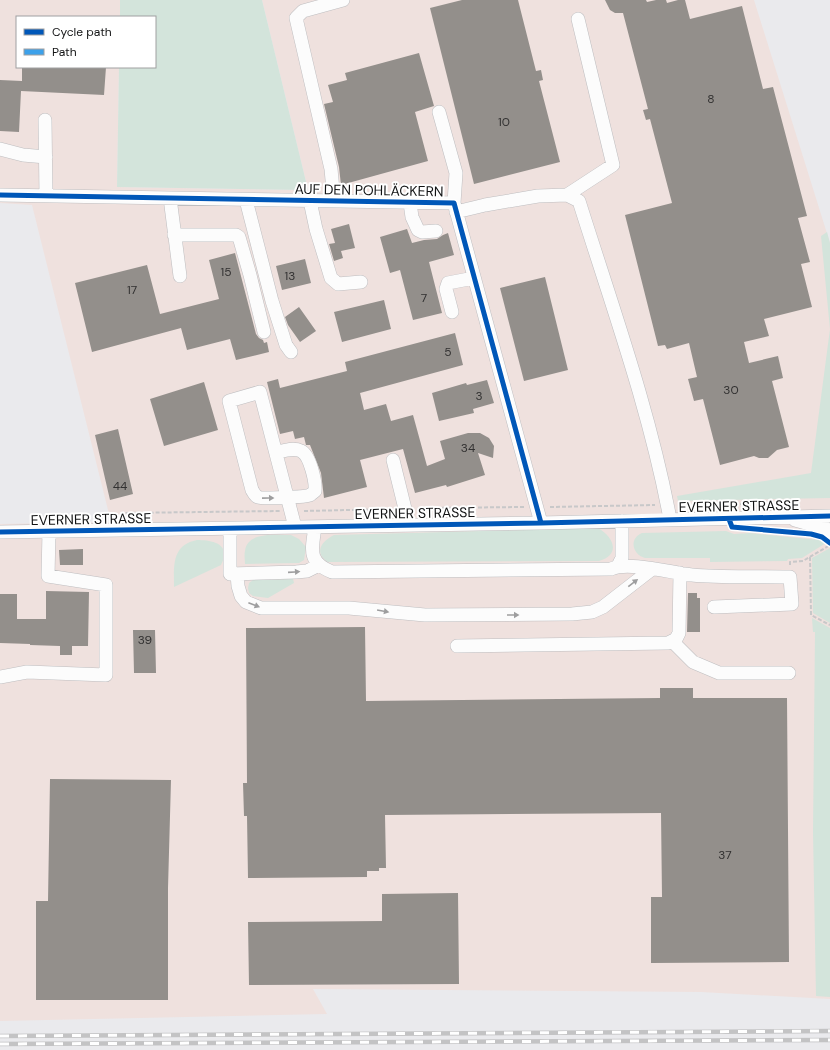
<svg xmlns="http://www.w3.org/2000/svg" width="830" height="1050" viewBox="0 0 830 1050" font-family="'DM Sans',sans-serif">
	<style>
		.industrial { fill: #efe1de }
		.green { fill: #d3e4db }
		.building { fill: #938f8b }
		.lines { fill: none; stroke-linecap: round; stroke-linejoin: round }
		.minor-casing { stroke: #bebec0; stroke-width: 14 }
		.path { stroke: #c8c8c9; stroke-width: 2; stroke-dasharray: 4 2; stroke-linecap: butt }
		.minor { stroke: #fcfcfc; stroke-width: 13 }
		.rail-casing { stroke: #c3c3c4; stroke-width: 4.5 }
		.rail { stroke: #fff; stroke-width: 3; stroke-dasharray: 9; stroke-linecap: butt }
		.quiet { stroke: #3da1ea; stroke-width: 4; stroke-dasharray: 8 4; stroke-linecap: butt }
		.cycleway-casing { stroke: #fff; stroke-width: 8 }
		.cycleway { stroke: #0057b8; stroke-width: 5 }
		.oneway { fill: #9e9e9f }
		.labels { text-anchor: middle; stroke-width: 4; stroke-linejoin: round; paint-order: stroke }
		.number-label { font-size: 12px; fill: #323131 }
		.street-label { font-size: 14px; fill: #111213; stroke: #fff }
	</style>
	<rect width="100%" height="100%" fill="#eaeaed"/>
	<path class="industrial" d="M 0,0 L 120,0 L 120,17 L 17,17 L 17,67 L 119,67 L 117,187 L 308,190 L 262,0 L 754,0 L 830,243 L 830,999 L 701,992 L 313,989 L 327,1014 L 0,1021 L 0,524 L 111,522 L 32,205 L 0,203 Z"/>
	<path class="green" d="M 120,0 L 262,0 L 308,190 L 117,187 L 119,67 L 155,67 L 155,17 L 120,17 Z
		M 827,232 L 830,243 L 830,498 L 678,501 L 677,496 L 811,473 L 830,329 L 821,236 Z
		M 598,528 C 614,537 621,555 599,561 L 328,562 C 313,552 322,541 334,535 Z
		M 726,531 L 734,534 L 750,533 L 819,540 L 826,543 L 802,558 L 788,559 L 787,561 L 710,562 L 710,558 L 645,558 C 633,555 628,539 642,533 Z
		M 291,535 L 299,539 L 306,547 L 304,560 L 299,563 L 245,564 C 245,560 244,555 245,551 C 247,531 277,535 291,535 Z
		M 197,540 C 213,540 232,544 221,565 L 174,587 C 174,567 171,545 197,540 Z
		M 830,548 L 830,623 L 813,613 L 812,558 Z
		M 293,579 L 294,583 L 268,598 L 253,596 L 249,593 L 248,588 L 249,583 L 253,580 Z
		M 812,618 L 830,628 L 830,997 L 816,996 L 813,832 L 815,632 L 813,632 Z"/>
	<path class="building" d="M 462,0 L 518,0 L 536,71 L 541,70 L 543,80 L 539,81 L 560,162 L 474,184 L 430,8 Z
		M 605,0 L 646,0 L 647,2 L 656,0 L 666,0 L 667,3 L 678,0 L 685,0 L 690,19 L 742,6 L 763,89 L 773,87 L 807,216 L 798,218 L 810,262 L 801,264 L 812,307 L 764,319 L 769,336 L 744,342 L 749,363 L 778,356 L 783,378 L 772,381 L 789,447 L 777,450 L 768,458 L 759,458 L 754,456 L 720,465 L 703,399 L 694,401 L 688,379 L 697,377 L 689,343 L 667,349 L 665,345 L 658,346 L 625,215 L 672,203 L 650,119 L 646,120 L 643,110 L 648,109 L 623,13 L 615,13 L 610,10 Z
		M 419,53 L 434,106 L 415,112 L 428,161 L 341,185 L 339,167 L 324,104 L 333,102 L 328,85 L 347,80 L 345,73 Z
		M 22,67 L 106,67 L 104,95 L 21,91 L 19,132 L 0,131 L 0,80 L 22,81 Z
		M 349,224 L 355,248 L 341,251 L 343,258 L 334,261 L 329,244 L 335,243 L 331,229 Z
		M 407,229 L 412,243 L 424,240 L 437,239 L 443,235 L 448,233 L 454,255 L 429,262 L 442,313 L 413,320 L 400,270 L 390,273 L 380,237 Z
		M 235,253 L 256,334 L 259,338 L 263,340 L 264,343 L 267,342 L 269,352 L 236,360 L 230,339 L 187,350 L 181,328 L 92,352 L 75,283 L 147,265 L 160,314 L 219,299 L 209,260 Z
		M 305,259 L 311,283 L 282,290 L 276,266 Z
		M 545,277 L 568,370 L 524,381 L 500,288 Z
		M 384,300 L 391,329 L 342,342 L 334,312 Z
		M 299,307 L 316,331 L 300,342 L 288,325 L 285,317 Z
		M 455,333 L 463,365 L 360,393 L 364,410 L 386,404 L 391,421 L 413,415 L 427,466 L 445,459 L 440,441 L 468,433 L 480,433 L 489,438 L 494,446 L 493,458 L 478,453 L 485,475 L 447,487 L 446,485 L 415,493 L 403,449 L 360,460 L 367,487 L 324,498 L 321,473 L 310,445 L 306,445 L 304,437 L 295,439 L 293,431 L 280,434 L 267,382 L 278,379 L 280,388 L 347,371 L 345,362 Z
		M 487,380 L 494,403 L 473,409 L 474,413 L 439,421 L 432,393 L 466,383 L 467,385 Z
		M 204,382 L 218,430 L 164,446 L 150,399 Z
		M 118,429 L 133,494 L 110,500 L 95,435 Z
		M 83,549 L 83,565 L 60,565 L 59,550 Z
		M 46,591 L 89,592 L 88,646 L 72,646 L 72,655 L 60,655 L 60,646 L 30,645 L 30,644 L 0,643 L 0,594 L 17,594 L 17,619 L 46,619 Z
		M 688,593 L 697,593 L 697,598 L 700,598 L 700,632 L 687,632 Z
		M 365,627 L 366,701 L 660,698 L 660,688 L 693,688 L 693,698 L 787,698 L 789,962 L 651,963 L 651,897 L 662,897 L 661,813 L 385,815 L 386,868 L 379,868 L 379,871 L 367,871 L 367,877 L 248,878 L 247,816 L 244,816 L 243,783 L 247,783 L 246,628 Z
		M 133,630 L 155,630 L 156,673 L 134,673 Z
		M 50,779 L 171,780 L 168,888 L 168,1000 L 36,1000 L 36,901 L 48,901 Z
		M 458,893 L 459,984 L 249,985 L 248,922 L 382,921 L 382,894 Z"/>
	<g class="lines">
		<g class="minor-casing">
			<path id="minor" d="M 439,112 L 456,173 L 454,203
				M 45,120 L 46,196
				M 0,149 L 23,155 L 46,157
				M 0,195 L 454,203 L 541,523
				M 567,195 L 613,165 L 578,19
				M 170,198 L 180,276
				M 246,200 L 272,301 L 286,345 L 291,352
				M 310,201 L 316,229 L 331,278 L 338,284 L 361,282
				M 334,201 L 331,169 L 296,18 L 303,11 L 343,0
				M 410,203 L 412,217 L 418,230 L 422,232 L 436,231
				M 456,212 L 485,205 L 538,196 L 567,195 L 579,201 C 612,306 650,411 670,519
				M 174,235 L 236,235 L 239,237 L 250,275 L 264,332
				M 452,312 L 446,289 L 448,283 L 474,278
				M 276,453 C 283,451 293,447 301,451 C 310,455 316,482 315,491 C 314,492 310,495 310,495 C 306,497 262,499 258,497 C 255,496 254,493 252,490 L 229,401 L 260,392 C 272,437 283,482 295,527
				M 393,460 L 409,525
				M 795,520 L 827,529 L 830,532
				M 315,527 C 312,549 307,562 332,572 L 611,569 C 628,561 672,573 692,575 C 724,578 758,576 790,577 L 792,604 L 714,607
				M 230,529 L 230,574 L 296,572 L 307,571 L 319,565
				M 0,532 L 541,523 L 830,516
				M 618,566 L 622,558 L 622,521
				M 237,574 L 238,586 L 241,596 L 246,602 L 261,608 L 349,608 L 425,615 L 572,614 L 592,612 L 603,607 L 652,569
				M 673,642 L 693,662 L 719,673 L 789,673
				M 457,646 L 668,643 L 676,639 L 679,633 L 680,573
				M 0,677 L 27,672 L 106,675 L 106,585 L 48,576 L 49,532"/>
		</g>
		<path class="path" d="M 680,505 L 795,503
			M 550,507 L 655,505
			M 418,508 L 524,507
			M 304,511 L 394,509
			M 123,518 L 125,513 L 280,511
			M 810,557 L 811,615 L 830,625
			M 790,565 L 790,562 L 803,561 L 830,545"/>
		<use href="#minor" class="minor"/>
		<g class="rail-casing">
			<path id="rail" d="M 0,1036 L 830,1031
				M 0,1044 L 830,1040"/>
		</g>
		<use href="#rail" class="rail"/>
		<path class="quiet" d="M 728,504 L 729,519 L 730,522"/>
		<g class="cycleway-casing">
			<path id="cycleway" d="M 0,195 L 454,203 L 541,523
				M 729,519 L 732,527 L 811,534 L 822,537 L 830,543
				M 0,532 L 541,523 L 830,516"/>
		</g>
		<use href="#cycleway" class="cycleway"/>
	</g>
	<defs><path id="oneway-solid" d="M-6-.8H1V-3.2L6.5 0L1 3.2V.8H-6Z"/></defs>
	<g class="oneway">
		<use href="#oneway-solid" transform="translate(268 498) rotate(-1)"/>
		<use href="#oneway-solid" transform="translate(294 572) rotate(-4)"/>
		<use href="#oneway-solid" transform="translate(633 583) rotate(-38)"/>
		<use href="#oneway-solid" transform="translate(254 605) rotate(21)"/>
		<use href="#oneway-solid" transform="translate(383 611) rotate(10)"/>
		<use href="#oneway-solid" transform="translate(513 615)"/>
	</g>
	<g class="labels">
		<g class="number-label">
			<text x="711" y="103">8</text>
			<text x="504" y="126">10</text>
			<text x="226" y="276">15</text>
			<text x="290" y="280">13</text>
			<text x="132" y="294">17</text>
			<text x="424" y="302">7</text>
			<text x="448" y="356">5</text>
			<text x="731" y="394">30</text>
			<text x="479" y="400">3</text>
			<text x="468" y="452">34</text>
			<text x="120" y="490">44</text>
			<text x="145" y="644">39</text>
			<text x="725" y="859">37</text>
		</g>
		<g class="street-label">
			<text transform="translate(369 190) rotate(1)" y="5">AUF DEN POHLÄCKERN</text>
			<text transform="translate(739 506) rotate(-1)" y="5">EVERNER STRASSE</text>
			<text transform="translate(415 513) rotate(-1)" y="5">EVERNER STRASSE</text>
			<text transform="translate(91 519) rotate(-1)" y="5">EVERNER STRASSE</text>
		</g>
	</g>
	<rect x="16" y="16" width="140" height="52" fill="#ffffff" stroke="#a0a0a1"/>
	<rect x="24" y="29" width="20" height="6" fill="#0057b8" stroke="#a0a0a1"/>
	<text x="52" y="36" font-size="12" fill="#111213">Cycle path</text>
	<rect x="24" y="49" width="20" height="6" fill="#3da1ea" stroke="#a0a0a1"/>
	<text x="52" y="56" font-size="12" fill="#111213">Path</text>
</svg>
